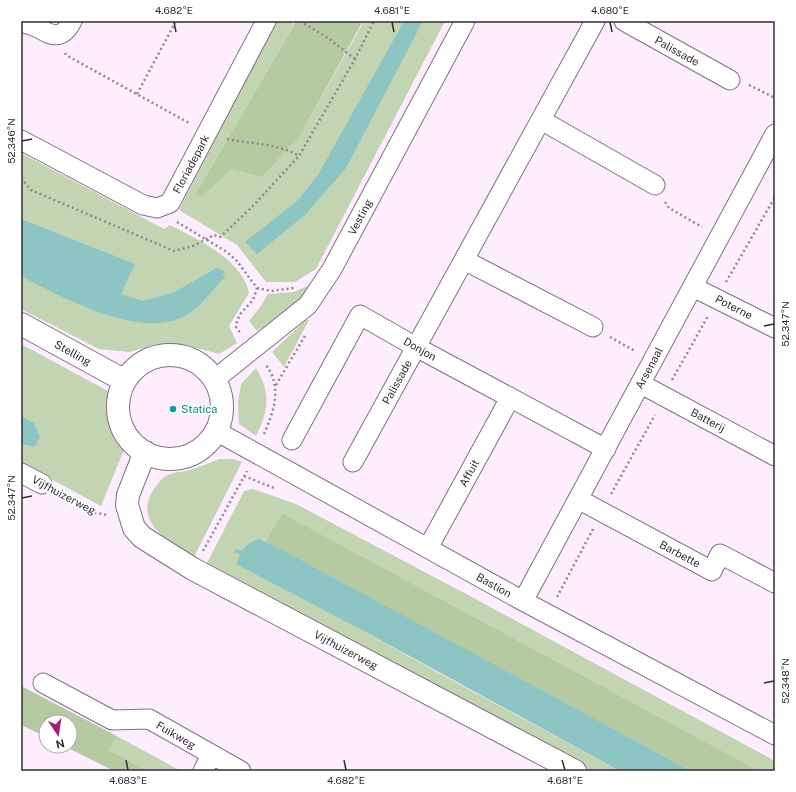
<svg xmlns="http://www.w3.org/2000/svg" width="796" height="792" viewBox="0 0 796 792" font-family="'Public Sans',sans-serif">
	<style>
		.green { fill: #c3d4b2 }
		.forest { fill: #b6caa2 }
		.water { fill: #8dc5c5 }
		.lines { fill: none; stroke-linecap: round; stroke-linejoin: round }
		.minor-casing { stroke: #827083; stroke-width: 21 }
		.tertiary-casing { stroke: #827083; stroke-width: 24 }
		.path { stroke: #918692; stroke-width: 2.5; stroke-dasharray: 2 3; stroke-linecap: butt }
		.minor { stroke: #fff; stroke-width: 19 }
		.tertiary { stroke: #fff; stroke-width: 22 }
		.ticks { fill: none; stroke: #332c34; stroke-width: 1.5 }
		.culture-dot { fill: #0f9aa8; stroke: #fff; stroke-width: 1.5 }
		.labels { text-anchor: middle; stroke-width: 4; stroke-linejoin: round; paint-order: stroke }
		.street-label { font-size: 11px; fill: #332c34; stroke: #fff }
		.culture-label { font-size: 11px; fill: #0d838f; stroke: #fff; text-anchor: start }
		.neatline { fill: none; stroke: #332c34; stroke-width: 1.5 }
		.ticks-label { font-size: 10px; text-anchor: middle; fill: #332c34 }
	</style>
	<rect width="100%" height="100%" fill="#fdedfe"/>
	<path class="green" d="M 276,21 L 288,21 L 294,24 L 196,193 L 231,169 L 301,134 L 364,21 L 445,21 L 316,269 L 295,282 L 266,282 L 237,245 L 179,210 Z
		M 21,153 L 164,229 L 170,225 C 197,239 243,260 249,293 L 229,326 L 237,343 L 219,354 L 186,345 L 158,344 L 129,352 L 99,349 L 21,309 Z
		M 316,282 L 313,291 L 281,316 L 257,331 L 249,321 L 261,306 L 268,294 L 294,292 Z
		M 306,320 L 309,320 L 284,367 L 272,352 Z
		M 21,344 L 108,391 C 107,417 106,430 124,450 L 101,506 L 21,463 L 21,444 L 33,447 L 33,422 L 21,416 Z
		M 256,368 C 271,393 269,410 256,436 L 239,424 L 238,402 L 241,384 Z
		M 219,459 L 233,459 L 242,462 L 194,557 C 172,544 134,524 152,492 C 156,487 160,479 166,476 C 173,472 182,472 190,470 C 200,467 209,463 219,459 Z
		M 253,489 L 296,504 L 470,596 L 775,761 L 775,771 L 753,771 L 754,768 L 282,513 L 265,542 L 248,544 L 240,555 L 360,629 L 426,666 L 620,771 L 592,771 L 207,563 L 244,491 Z
		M 117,736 L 179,770 L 178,771 L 147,771 L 109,750 Z"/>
	<path class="forest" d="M 296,21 L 363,21 L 301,134 L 262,177 L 231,169 L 202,197 L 196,193 Z
		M 282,513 L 754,768 L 753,771 L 691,771 L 265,542 Z
		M 21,686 L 117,736 L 109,750 L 147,771 L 114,771 L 64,746 L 70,746 L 70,722 L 46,722 L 46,737 L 21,725 Z"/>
	<path class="water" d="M 404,21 L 423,21 L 346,168 L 305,215 L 257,254 L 245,242 L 297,201 L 318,175 Z
		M 21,219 L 135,264 L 121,294 L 143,301 L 175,292 L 218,267 L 220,270 L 222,269 L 225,272 L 223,274 L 225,277 C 214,288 204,303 191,312 C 147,345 62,297 21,276 Z
		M 21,416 L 33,422 L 40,437 L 36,445 L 33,447 L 21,444 Z
		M 259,539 L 284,551 L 691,771 L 620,771 L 360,629 L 236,564 L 240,555 L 234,552 L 236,549 L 242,551 L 248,544 Z"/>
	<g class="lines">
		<g class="minor-casing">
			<path id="minor" d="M 624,21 L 730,80
				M 21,23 C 43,23 56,51 72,21
				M 541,120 L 655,185
				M 21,140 L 143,205 L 157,208 L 170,203 L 266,21
				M 464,260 L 593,327
				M 693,287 L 775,328
				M 214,380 L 308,305 L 332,269 L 465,21
				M 641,384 L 775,456
				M 216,431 L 523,601 L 775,735
				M 292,440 L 360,315 L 416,347 L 606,449
				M 353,462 L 595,21
				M 21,473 L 42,484
				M 578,499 L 712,571 L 720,554 L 775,583
				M 428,548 L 510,398
				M 523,601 L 775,134
				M 43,683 L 112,720 L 149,719 L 241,771
				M 203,771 L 211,755"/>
		</g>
		<g class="tertiary-casing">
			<path id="tertiary" d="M 21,324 L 125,381
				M118 407a52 52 0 1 1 104 0a52 52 0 1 1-104 0Z
				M 145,452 L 128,495 L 127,505 L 134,528 L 142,537 L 193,569 L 575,771"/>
		</g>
		<path class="path" d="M 300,21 L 328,38 L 355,59
			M 65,53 L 66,55 L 189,123
			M 749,85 L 775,98
			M 137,94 L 176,21
			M 227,139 C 251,144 277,143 299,156
			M 21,178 L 31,190 L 174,251 L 193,246 L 214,235 L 220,237 L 251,208 L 299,156 L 355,59 L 374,21
			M 665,202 L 669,208 L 702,227
			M 177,222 L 227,252 L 237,261 L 257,288 L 253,300 L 241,313 L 237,321 L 236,327 L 241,334
			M 726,282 L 775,197
			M 257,288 L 271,291 L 294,288
			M 610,337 L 635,351
			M 672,380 L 708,316
			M 276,385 L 306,334
			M 264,434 C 274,411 283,386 265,364
			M 244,476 L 274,488
			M 59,494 L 92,512 L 107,515
			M 611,494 L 655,415
			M 203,551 L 247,471
			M 557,597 L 593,529"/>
		<use href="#minor" class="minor"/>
		<use href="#tertiary" class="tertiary"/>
	</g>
	<path class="ticks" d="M 174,22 L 176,32M 392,22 L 394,32M 610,22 L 612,32M 22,141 L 32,139M 764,326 L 774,324M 22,498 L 32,496M 764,683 L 774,681M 126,760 L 128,770M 344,760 L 346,770M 562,760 L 565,770"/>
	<circle class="culture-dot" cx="173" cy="409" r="4"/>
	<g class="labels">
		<g class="street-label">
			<text transform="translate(677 51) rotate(29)" y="4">Palissade</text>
			<text transform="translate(191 164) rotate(-62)" y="4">Floriadepark</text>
			<text transform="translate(360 217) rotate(-62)" y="4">Vesting</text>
			<text transform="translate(734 307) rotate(27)" y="4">Poterne</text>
			<text transform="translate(420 349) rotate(29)" y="4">Donjon</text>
			<text transform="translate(73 353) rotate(29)" y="4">Stelling</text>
			<text transform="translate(649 368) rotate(-62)" y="4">Arsenaal</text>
			<text transform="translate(397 382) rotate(-61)" y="4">Palissade</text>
			<text transform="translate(708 420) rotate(28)" y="4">Batterij</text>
			<text transform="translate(469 473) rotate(-61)" y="4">Affuit</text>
			<text transform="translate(64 495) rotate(28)" y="4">Vijfhuizerweg</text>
			<text transform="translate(680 554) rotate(28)" y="4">Barbette</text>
			<text transform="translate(494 585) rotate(29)" y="4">Bastion</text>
			<text transform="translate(346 650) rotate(28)" y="4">Vijfhuizerweg</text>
			<text transform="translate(176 735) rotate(30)" y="4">Fuikweg</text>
		</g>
		<g class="culture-label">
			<text x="181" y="413">Statica</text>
		</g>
	</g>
	<rect width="796" height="792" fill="none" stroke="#ffffff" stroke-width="44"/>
	<g transform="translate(58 734) rotate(167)"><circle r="19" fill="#ffffff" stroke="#adabae"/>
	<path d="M0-3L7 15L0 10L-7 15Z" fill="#9b2179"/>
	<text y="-6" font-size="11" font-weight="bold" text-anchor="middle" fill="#332c34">N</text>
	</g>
	<rect x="22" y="22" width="752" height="748" class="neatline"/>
	<g class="ticks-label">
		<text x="174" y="14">4.682°E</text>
		<text x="392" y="14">4.681°E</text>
		<text x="610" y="14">4.680°E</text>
		<text transform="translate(11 141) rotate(-90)" y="4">52.346°N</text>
		<text transform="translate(785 324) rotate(-90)" y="4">52.347°N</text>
		<text transform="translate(11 498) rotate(-90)" y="4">52.347°N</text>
		<text transform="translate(785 681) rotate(-90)" y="4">52.348°N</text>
		<text x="128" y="784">4.683°E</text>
		<text x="346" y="784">4.682°E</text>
		<text x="565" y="784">4.681°E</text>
	</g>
</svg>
